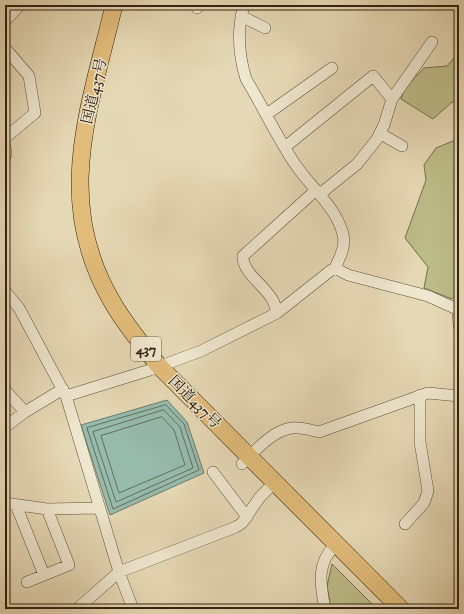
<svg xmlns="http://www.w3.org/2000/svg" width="464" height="614" viewBox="0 0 464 614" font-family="'IM FELL DW Pica','Noto Serif JP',serif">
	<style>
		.green { fill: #bcbc88; stroke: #766f4c }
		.water { fill: #96baac; stroke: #6e7d6e }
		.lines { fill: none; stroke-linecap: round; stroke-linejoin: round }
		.shore { stroke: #646e5e; stroke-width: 1 }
		.minor-casing { stroke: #5e5039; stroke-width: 12 }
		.highway-casing { stroke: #312210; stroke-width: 18 }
		.minor { stroke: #eee6ce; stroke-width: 11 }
		.highway { stroke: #e2bc7a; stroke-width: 17 }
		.labels { text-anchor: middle; stroke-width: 3; stroke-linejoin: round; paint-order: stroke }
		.shield { fill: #eee6ce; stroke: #6a5d49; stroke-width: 1 }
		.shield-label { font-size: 14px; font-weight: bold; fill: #312210 }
		.street-label { font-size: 15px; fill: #312210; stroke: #eee6ce }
	</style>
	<rect width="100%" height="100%" fill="#e5d8b4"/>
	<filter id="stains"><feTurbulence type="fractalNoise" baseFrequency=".005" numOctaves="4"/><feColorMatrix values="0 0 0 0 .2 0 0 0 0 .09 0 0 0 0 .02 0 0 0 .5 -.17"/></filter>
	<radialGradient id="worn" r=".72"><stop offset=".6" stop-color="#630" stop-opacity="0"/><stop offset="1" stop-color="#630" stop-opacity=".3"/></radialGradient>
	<path class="green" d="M 459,52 L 459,104 L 452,102 L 433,119 L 401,99 L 404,89 L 424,68 L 447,66 Z
		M 453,141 L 459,141 L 459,292 L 452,299 L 424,288 L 428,267 L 405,238 L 426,180 L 424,165 L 436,148 Z
		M 332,564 L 377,609 L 331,609 L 327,586 Z"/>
	<path class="water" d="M 167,400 L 187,422 L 204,473 L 110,515 L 81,425 Z"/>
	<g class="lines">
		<path class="shore" d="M 166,405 L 184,424 L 199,470 L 113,509 L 87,428 Z
			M 164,410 L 180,427 L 193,468 L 116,502 L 93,432 Z
			M 162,417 L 174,430 L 185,465 L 119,493 L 101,436 Z"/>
		<g class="minor-casing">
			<path id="minor" d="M 197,8 L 200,5
				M 241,16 L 265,28
				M 5,21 L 20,5
				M 5,48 L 29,76 L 35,113 L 5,138
				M 267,114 L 332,68
				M 381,134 L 402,146
				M 5,147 L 6,155
				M 285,147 L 373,76 L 392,99
				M 320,194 L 357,164 L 377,139 L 384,125 L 392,99 L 432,42
				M 335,268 L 348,275 L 428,296 L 459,310
				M 5,291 L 19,308 L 66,396 L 119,572 L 133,609
				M 458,310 L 459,325
				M 277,313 C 276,309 275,305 273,301 C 266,286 242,273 243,256 L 316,190
				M 5,390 L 25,412
				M 66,396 L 150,370 L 201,351 L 277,313 L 330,271 L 335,268 C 340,257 346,246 343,234 C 335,205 310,187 295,164 C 277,137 263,107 246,79 C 239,56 237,29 244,5
				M 5,427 L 25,412 L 63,389
				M 242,464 C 255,451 273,430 292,428 C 301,427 310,430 319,432 L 428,393 L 459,396
				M 213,472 L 247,517
				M 5,503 L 47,509 L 100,508
				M 16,505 L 44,575
				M 405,524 L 424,503 L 428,491 L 420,442 L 420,395
				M 27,582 L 69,565 L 47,509
				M 77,609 L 119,572 L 236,527 L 242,523 L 260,497 L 275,482
				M 325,609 C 320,583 316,564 336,544"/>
		</g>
		<g class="highway-casing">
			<path id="highway" d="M 114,5 C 89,111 52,203 114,305 C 127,327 143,346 159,366 L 401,609"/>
		</g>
		<use href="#minor" class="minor"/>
		<use href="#highway" class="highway"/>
	</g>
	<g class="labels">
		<rect class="shield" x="131" y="337" width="30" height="24" rx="3"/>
		<g class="shield-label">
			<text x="146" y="354">437</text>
		</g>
		<g class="street-label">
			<text transform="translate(94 91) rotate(-77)" y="5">国道437号</text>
			<text transform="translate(195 402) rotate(45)" y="5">国道437号</text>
		</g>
	</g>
	<rect width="464" height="614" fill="none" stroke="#e5d8b4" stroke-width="20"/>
	<rect x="6" y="6" width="452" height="602" fill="none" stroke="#312210" stroke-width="2"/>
	<rect x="10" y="10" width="444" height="594" fill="none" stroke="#312210"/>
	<rect width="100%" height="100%" filter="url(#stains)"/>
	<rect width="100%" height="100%" fill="url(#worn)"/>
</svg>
